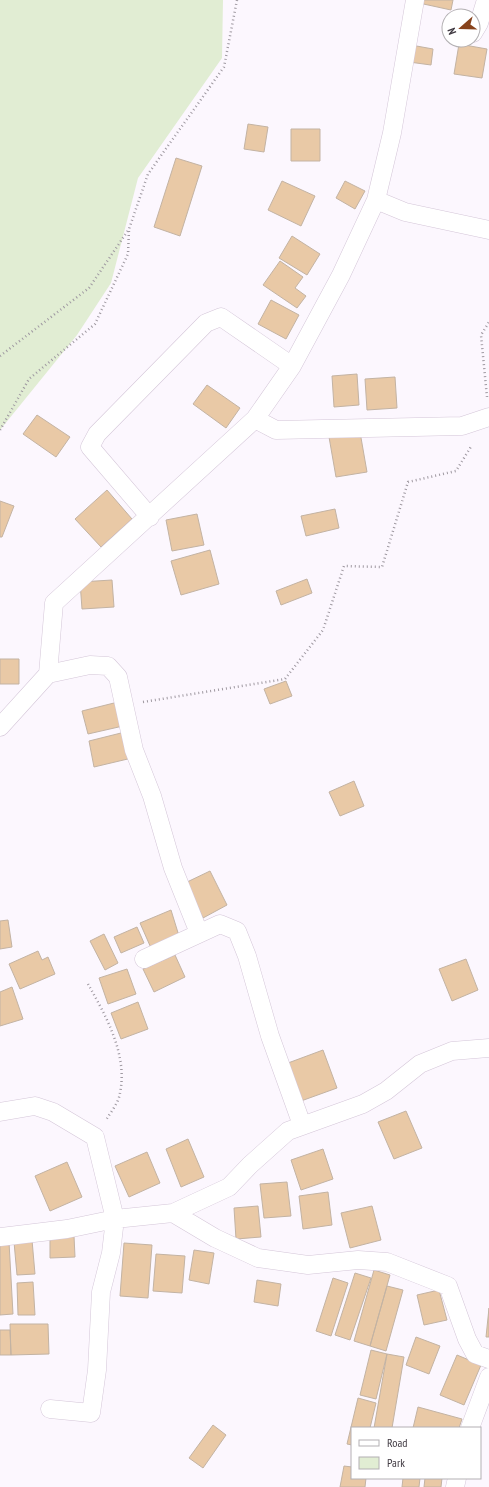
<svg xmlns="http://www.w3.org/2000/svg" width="489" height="1487" viewBox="0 0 489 1487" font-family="'PT Sans Narrow',sans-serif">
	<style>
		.green { fill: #e1edd3 }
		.building { fill: #e9c9a6; stroke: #c3b3a3 }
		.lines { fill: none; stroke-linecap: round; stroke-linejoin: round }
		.street-casing { stroke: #d4c6d8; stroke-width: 19 }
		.path { stroke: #9f99a1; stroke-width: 2.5; stroke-dasharray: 1 3; stroke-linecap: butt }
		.street { stroke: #fff; stroke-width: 18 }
	</style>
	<rect width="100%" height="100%" fill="#fcf7fe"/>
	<path class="green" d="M 0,0 L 223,0 L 222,58 L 138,178 L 111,283 L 77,335 L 0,430 Z"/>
	<path class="building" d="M 419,0 L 453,0 L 451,10 L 419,3 Z
		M 459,44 L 487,49 L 482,78 L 454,74 Z
		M 411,45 L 433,49 L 431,65 L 409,62 Z
		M 248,124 L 268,127 L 264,152 L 244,149 Z
		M 291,129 L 320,129 L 320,161 L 291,161 Z
		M 176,158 L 202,166 L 180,236 L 154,227 Z
		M 282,181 L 315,196 L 301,226 L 268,210 Z
		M 345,181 L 365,191 L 355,209 L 336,198 Z
		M 292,236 L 320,254 L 307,275 L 279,258 Z
		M 280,261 L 303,277 L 295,288 L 306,296 L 297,308 L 263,285 Z
		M 271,300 L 299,315 L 286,339 L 258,324 Z
		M 357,374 L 359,405 L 334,407 L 332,376 Z
		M 395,377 L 397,408 L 367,410 L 365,379 Z
		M 207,385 L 240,408 L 226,428 L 193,404 Z
		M 37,415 L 70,437 L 56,457 L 23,434 Z
		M 360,432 L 367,472 L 336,477 L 329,437 Z
		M 107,490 L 132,519 L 101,547 L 75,519 Z
		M 0,501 L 14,506 L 2,537 L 0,537 Z
		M 335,509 L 339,528 L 306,536 L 301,516 Z
		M 197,514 L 204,545 L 172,551 L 166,520 Z
		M 210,550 L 219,584 L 181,595 L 171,561 Z
		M 307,579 L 312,593 L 281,605 L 276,591 Z
		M 112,580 L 114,607 L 82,609 L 80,582 Z
		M 0,659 L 19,659 L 19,684 L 0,684 Z
		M 286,681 L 292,696 L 270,704 L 264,689 Z
		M 118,702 L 123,726 L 88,734 L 82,711 Z
		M 125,732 L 132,758 L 94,767 L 89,741 Z
		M 354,781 L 364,806 L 340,816 L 329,792 Z
		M 210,871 L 227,905 L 203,918 L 185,883 Z
		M 171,910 L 179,936 L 151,948 L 140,923 Z
		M 8,920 L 12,947 L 0,949 L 0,921 Z
		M 137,927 L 144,943 L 121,953 L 114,937 Z
		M 104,934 L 118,963 L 105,970 L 90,941 Z
		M 38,951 L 42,960 L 48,957 L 55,974 L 20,989 L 9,964 Z
		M 175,955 L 185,977 L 154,992 L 143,969 Z
		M 466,959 L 478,990 L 452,1001 L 439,969 Z
		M 127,969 L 136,994 L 108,1004 L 99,978 Z
		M 12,987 L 23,1019 L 0,1026 L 0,992 Z
		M 138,1002 L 148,1029 L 121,1039 L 111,1013 Z
		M 323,1050 L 337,1088 L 301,1101 L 288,1063 Z
		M 406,1111 L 422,1148 L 394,1159 L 378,1122 Z
		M 188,1139 L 204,1177 L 181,1187 L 166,1149 Z
		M 323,1149 L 333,1179 L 301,1190 L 291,1160 Z
		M 147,1152 L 160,1183 L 129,1197 L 115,1166 Z
		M 67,1162 L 82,1197 L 50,1211 L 35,1176 Z
		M 287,1182 L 291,1216 L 264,1218 L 260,1184 Z
		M 328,1192 L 332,1225 L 303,1229 L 299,1196 Z
		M 258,1206 L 261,1237 L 236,1239 L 234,1208 Z
		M 372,1206 L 381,1240 L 350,1248 L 341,1213 Z
		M 50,1236 L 74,1236 L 75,1257 L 50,1258 Z
		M 32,1240 L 35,1274 L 17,1275 L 14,1242 Z
		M 0,1242 L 9,1242 L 13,1314 L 0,1315 Z
		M 124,1243 L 152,1245 L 148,1298 L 120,1296 Z
		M 194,1250 L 214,1253 L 209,1284 L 189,1280 Z
		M 156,1254 L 185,1256 L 182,1293 L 153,1291 Z
		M 374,1270 L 390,1275 L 370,1346 L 354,1341 Z
		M 355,1273 L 371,1278 L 350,1340 L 335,1335 Z
		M 333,1278 L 348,1283 L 331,1336 L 316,1331 Z
		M 257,1280 L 281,1284 L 278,1306 L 254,1302 Z
		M 33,1282 L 35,1315 L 18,1315 L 17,1283 Z
		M 387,1286 L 403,1290 L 386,1351 L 370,1346 Z
		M 439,1290 L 447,1320 L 424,1325 L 417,1295 Z
		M 489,1308 L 489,1337 L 486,1337 Z
		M 10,1324 L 48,1324 L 49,1354 L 11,1355 Z
		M 0,1330 L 10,1330 L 11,1355 L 0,1355 Z
		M 416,1337 L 440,1346 L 429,1374 L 406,1365 Z
		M 371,1350 L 387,1354 L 376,1399 L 360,1395 Z
		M 387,1354 L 404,1357 L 392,1428 L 374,1428 Z
		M 457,1355 L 481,1365 L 464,1405 L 440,1395 Z
		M 358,1398 L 376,1403 L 370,1428 L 352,1428 L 352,1445 L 347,1444 Z
		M 418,1407 L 462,1419 L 459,1428 L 413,1428 Z
		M 213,1425 L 226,1435 L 203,1468 L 189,1458 Z
		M 344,1466 L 352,1467 L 352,1478 L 366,1478 L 365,1487 L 340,1487 Z
		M 403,1478 L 420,1478 L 419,1487 L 402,1487 Z
		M 425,1478 L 442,1478 L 441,1487 L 424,1487 Z"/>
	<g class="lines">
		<g class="street-casing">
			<path id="street" d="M 473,33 L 479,23 L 486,0
				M 376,200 L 405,212 L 489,230
				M 255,419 L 276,430 L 462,426 L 489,417
				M 150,517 L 90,447 L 97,434 L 206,323 L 221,317 L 292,366
				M 0,727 L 48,674
				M 199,933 L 173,868 L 152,796 L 134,750 L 118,677 L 108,666 L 90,665 L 48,674 L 54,603 L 255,419 L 292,366 L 341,275 L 376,200 L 392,133 L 415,0
				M 144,959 L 220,924 L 237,931 L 247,956 L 270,1036 L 302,1125
				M 0,1112 L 35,1106 L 53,1112 L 95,1137 L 115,1219 L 111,1253 L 101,1292 L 97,1370 L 91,1413 L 50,1409
				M 173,1213 L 229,1187 L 250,1165 L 288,1131 L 363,1104 L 386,1091 L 420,1064 L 452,1051 L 489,1048
				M 0,1237 L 67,1229 L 115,1219 L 173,1213 L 215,1238 L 258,1258 L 308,1265 L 358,1260 L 387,1262 L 448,1286 L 467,1339 L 475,1354 L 489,1359
				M 470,1428 L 489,1377
				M 455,1487 L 457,1478"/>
		</g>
		<path class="path" d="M 0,356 L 89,288 L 129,229 L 148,174 L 224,67 L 237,0
			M 487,397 L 481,335 L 489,322
			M 0,430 L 29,379 L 95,324 L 128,254 L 129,230
			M 143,702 L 285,679 L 323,630 L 344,566 L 382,567 L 408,482 L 456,471 L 472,445
			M 88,984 C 106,1016 128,1055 120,1093 C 119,1102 111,1112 106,1120"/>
		<use href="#street" class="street"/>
	</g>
	<rect x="351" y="1427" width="130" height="52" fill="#ffffff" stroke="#b3b0b3"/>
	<rect x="359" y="1440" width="20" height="6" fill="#ffffff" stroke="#b3b0b3"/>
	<text x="387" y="1447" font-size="12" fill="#403a42">Road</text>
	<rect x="359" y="1457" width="20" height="12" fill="#e1edd3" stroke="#b3b0b3"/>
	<text x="387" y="1467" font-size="12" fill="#403a42">Park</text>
	<g transform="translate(461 28) rotate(250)"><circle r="19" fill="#ffffff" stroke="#b3b0b3"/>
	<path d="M0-3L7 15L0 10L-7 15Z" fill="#87421b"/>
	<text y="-6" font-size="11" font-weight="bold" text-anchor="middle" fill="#403a42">N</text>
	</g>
</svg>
